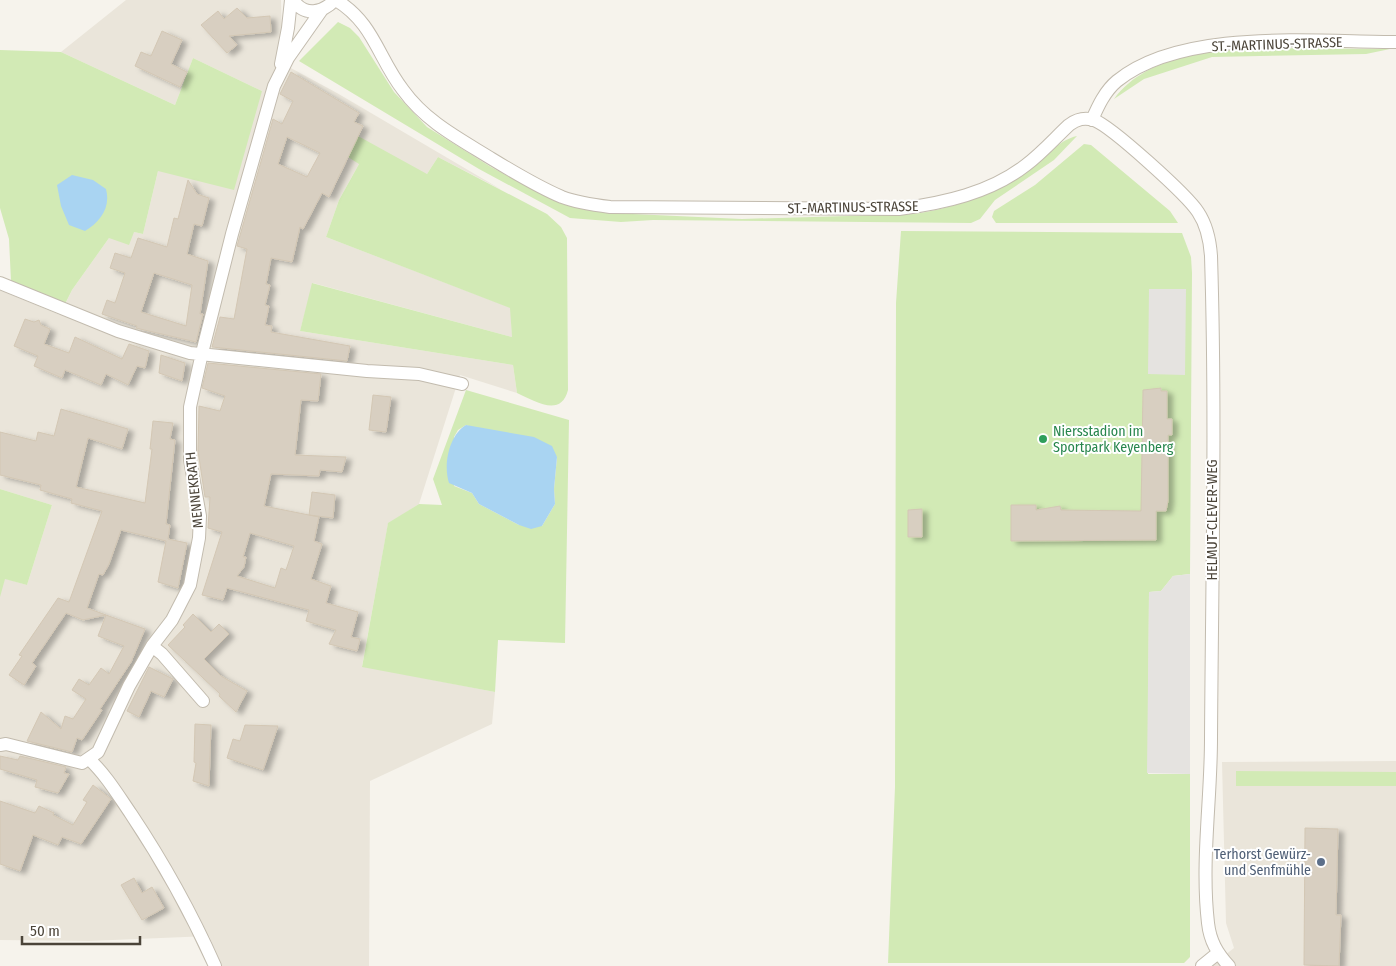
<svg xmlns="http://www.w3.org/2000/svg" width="1396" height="966" viewBox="0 0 1396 966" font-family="'Fira Sans Condensed',sans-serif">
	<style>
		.residential { fill: #eae5da }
		.green { fill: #d2eab5; fill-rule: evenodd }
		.parking { fill: #e5e3e0 }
		.water { fill: #a9d4f2 }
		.building { fill: #d8cfc1; stroke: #d3c7b4; fill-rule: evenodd; filter: url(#shadow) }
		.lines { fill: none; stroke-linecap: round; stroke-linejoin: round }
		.minor-casing { stroke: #c2bbae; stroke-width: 14 }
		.minor { stroke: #fff; stroke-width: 12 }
		.leisure-dot { fill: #2e9e5b; stroke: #fff; stroke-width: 2 }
		.service-dot { fill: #5c6f8a; stroke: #fff; stroke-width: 2 }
		.labels { text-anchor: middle; stroke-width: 4; stroke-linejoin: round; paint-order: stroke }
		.street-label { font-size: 14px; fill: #4b4439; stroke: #fff }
		.leisure-label { font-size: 14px; fill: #27864d; stroke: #fff; text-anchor: start }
		.service-label { font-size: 14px; fill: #4e5e75; stroke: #fff; text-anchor: end }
	</style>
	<defs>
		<filter id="shadow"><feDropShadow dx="5.5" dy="3" stdDeviation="2.5" flood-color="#0004"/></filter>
	</defs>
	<rect width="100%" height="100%" fill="#f6f3ec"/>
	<path class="residential" d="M 126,0 L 281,0 L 282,35 L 276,60 L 337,93 L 502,190 L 438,157 L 427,174 L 359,164 L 339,200 L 326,237 L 511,308 L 512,337 L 313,283 L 300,331 L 513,365 L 517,393 L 460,375 L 419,504 L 388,524 L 362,666 L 495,692 L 492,724 L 370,781 L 369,966 L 222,966 L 209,936 L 89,941 L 0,940 L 0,577 L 27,585 L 52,505 L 0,489 L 0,290 L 60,315 L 72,290 L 109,238 L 134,232 L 143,234 L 158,171 L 262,91 L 193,58 L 175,105 L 61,52 Z
		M 1396,761 L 1396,966 L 1211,966 L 1234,948 L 1226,923 L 1222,762 Z"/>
	<path class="green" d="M 338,22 L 350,28 L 359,37 L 394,92 L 427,127 L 491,167 L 551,199 L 611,213 L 742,219 L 915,214 C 959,207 1001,191 1037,164 C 1051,153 1059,140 1077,136 L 1054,160 L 995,200 L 980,219 L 971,223 L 653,220 L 621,222 L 570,218 L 479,169 L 299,61 Z
		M 1272,48 L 1390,49 L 1366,54 L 1212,57 L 1144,79 L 1114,99 C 1149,52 1219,50 1272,48 Z
		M 0,50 L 61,52 L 175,105 L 193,58 L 262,91 L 234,190 L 158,171 L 143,234 L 134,232 L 129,245 L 109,238 L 72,290 L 65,304 L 11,281 L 9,239 L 0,208 Z
		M 358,136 L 427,174 L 438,157 L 547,214 L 561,227 L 567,238 L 568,390 C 561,418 535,401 517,393 L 513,365 L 300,331 L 312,283 L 512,337 L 510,308 L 326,237 L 339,200 L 359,164 L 348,157 Z
		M 1084,144 L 1091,145 L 1170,211 L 1178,223 L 996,223 L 992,217 L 994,211 L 1035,185 Z
		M 901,231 L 1182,233 L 1191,257 L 1192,273 L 1190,574 L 1173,576 L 1161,591 L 1149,592 L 1148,774 L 1190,774 L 1190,957 L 1184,963 L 888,963 L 895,787 L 896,303 Z
		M 466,390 L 569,420 L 565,643 L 498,640 L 495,692 L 362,667 L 388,523 L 419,504 L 442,505 L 433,479 ZM 466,425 L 557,457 L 554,489 L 555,504 L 542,526 L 519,525 L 479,504 L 472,493 L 454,486 L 454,437 L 458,430 Z
		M 0,489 L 52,505 L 27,585 L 5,579 L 0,597 Z
		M 1236,771 L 1396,772 L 1396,786 L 1236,786 Z"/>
	<path class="parking" d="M 1149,289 L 1186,289 L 1185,375 L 1148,374 Z
		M 1190,574 L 1190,774 L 1147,773 L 1149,592 L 1161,591 L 1173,576 Z"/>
	<path class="water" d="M 72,175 L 93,180 L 106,189 C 111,208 100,222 85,231 L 69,225 L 61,206 L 57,185 Z
		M 466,425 L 534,437 L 552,446 L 557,457 L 554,489 L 555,504 L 542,526 L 531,529 L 519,525 L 479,504 L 472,493 L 449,483 C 443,465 449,435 466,425 Z"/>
	<path class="building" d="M 237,8 L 247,18 L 270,16 L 271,32 L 229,36 L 237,45 L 227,53 L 201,25 L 218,11 L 224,19 Z
		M 162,31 L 182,40 L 171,64 L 187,72 L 180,87 L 135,66 L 141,52 L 151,56 Z
		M 291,72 L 359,113 L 354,122 L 363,126 L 329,197 L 322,193 L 303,229 L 300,227 L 292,262 L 271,258 L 266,284 L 270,285 L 265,305 L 269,306 L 265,325 L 272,326 L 271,332 L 350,346 L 347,361 L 212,347 L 220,317 L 234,319 L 247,249 L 237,246 L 273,119 L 282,124 L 293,101 L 280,94 ZM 287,137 L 320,153 L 307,177 L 278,164 Z
		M 188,180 L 197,194 L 209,198 L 202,226 L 194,224 L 187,254 L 208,261 L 200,314 L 203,314 L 196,342 L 140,329 L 136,328 L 137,326 L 102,314 L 107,300 L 115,303 L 125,273 L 110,268 L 115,253 L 131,258 L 138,238 L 167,247 L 174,218 L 178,219 ZM 154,273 L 192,285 L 186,326 L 141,312 Z
		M 25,319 L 34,322 L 39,320 L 41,325 L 50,329 L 44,344 L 69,353 L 75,337 L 122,359 L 129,344 L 149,351 L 145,368 L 137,366 L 128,385 L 106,374 L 101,385 L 65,370 L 62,378 L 34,366 L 38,356 L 14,346 Z
		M 161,355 L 185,363 L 182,381 L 159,373 Z
		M 208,363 L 321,374 L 318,401 L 301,400 L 295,455 L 346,457 L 342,472 L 320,470 L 319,476 L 271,474 L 264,506 L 319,517 L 314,541 L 322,544 L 311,579 L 331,586 L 326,603 L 358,612 L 351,637 L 360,639 L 357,651 L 329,644 L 336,630 L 306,621 L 309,610 L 227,588 L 223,600 L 202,595 L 222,532 L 208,528 L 210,497 L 205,497 L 198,451 L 199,406 L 220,411 L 225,396 L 202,388 ZM 250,533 L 294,546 L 286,570 L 281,568 L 275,588 L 237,576 L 244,567 L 246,557 L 243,557 Z
		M 1161,388 L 1161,391 L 1167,391 L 1167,419 L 1172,419 L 1172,435 L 1168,435 L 1168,501 L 1166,511 L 1156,511 L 1156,540 L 1011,541 L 1011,505 L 1036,505 L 1036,510 L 1060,506 L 1061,510 L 1141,511 L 1143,390 Z
		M 373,395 L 391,397 L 386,432 L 369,430 Z
		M 61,409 L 128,429 L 122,449 L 88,438 L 76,487 L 145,503 L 152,449 L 150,449 L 153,421 L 173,423 L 170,439 L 175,440 L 166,524 L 170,525 L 168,539 L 187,543 L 178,588 L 158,582 L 166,541 L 121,530 L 109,564 L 103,575 L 99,574 L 87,608 L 106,615 L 83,620 L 66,613 L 32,663 L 36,666 L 24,685 L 9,675 L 22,656 L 19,655 L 58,598 L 69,602 L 102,511 L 71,503 L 72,499 L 40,490 L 41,485 L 0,475 L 0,432 L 36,441 L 38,432 L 54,436 Z
		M 312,492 L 335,495 L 333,518 L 309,515 Z
		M 922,509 L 922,537 L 908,537 L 908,510 Z
		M 193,614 L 211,632 L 219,624 L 229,634 L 204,659 L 221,676 L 247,691 L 236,712 L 219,696 L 220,694 L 168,645 L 185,627 L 183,625 Z
		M 106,615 L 145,629 L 131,662 L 100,709 L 102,710 L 82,740 L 77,738 L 72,752 L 27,741 L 41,712 L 61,729 L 65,716 L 73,719 L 86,699 L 72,690 L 79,679 L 89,685 L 101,668 L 109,674 L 124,646 L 98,636 Z
		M 149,667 L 173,679 L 164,697 L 151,691 L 139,717 L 127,711 Z
		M 195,724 L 211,725 L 209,786 L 193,781 L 196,763 L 194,762 Z
		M 245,725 L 278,726 L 263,770 L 227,758 L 233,739 L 240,741 Z
		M 0,756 L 18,760 L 20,756 L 66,767 L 64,773 L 69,774 L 58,793 L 35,787 L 37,780 L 0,769 Z
		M 93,785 L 111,799 L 81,844 L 62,837 L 58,845 L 33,835 L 20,871 L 0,864 L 0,801 L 35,813 L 39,806 L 54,813 L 53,815 L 73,825 L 87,802 L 83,800 Z
		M 1305,828 L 1338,829 L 1336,915 L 1341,915 L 1339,966 L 1304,965 Z
		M 134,878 L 142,893 L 152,887 L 164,908 L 142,920 L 121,885 Z"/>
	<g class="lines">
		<g class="minor-casing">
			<path id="minor" d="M 293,0 C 305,17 322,13 335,0
				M 336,0 C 374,23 378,58 403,90 C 426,122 460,139 492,159 C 515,173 538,187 562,197 C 578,203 594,205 610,207 L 899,209 C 944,203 990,193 1026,165 C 1042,153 1055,138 1069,125 C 1077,119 1084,117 1094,120 C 1112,127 1187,195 1198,212 C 1206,224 1210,241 1211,256 C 1216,416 1212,578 1211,739 C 1211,800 1201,862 1208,923 C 1210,941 1217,953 1229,966
				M 281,64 L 288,28 L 291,0
				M 1092,120 C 1098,106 1105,91 1117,81 C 1182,28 1315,42 1396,42
				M 0,283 L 118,331 L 190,353 L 367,371 L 419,374 L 462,384
				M 152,646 L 162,654 L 203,701
				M 0,745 L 6,744 L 82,763 L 98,752 L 129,686 L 152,646 L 172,620 L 190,585 L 199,538 L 200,516 L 190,460 L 190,407 L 202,353 L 232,234 L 274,86 L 288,58 L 321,11
				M 89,759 C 106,775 118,795 131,814 C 165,865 190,910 215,966
				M 1202,966 L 1218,953"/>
		</g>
		<use href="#minor" class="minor"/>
	</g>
	<circle class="leisure-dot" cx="1043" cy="439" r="5"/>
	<circle class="service-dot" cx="1321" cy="862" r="5"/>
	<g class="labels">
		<g class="street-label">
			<text transform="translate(1277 44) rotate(-2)" y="5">ST.-MARTINUS-STRASSE</text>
			<text transform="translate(853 207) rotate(-1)" y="5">ST.-MARTINUS-STRASSE</text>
			<text transform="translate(194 490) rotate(-96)" y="5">MENNEKRATH</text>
			<text transform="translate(1212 520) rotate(-90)" y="5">HELMUT-CLEVER-WEG</text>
		</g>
		<g class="leisure-label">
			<text x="1053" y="436">Niersstadion im<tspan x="1053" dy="16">Sportpark Keyenberg</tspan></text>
		</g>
		<g class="service-label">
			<text x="1311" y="859">Terhorst Gewürz-<tspan x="1311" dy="16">und Senfmühle</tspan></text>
		</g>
	</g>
	<path d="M22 936v8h118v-8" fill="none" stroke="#4b4439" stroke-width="2.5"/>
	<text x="30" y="936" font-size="15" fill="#4b4439" stroke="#ffffff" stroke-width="4" paint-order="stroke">50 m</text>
</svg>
